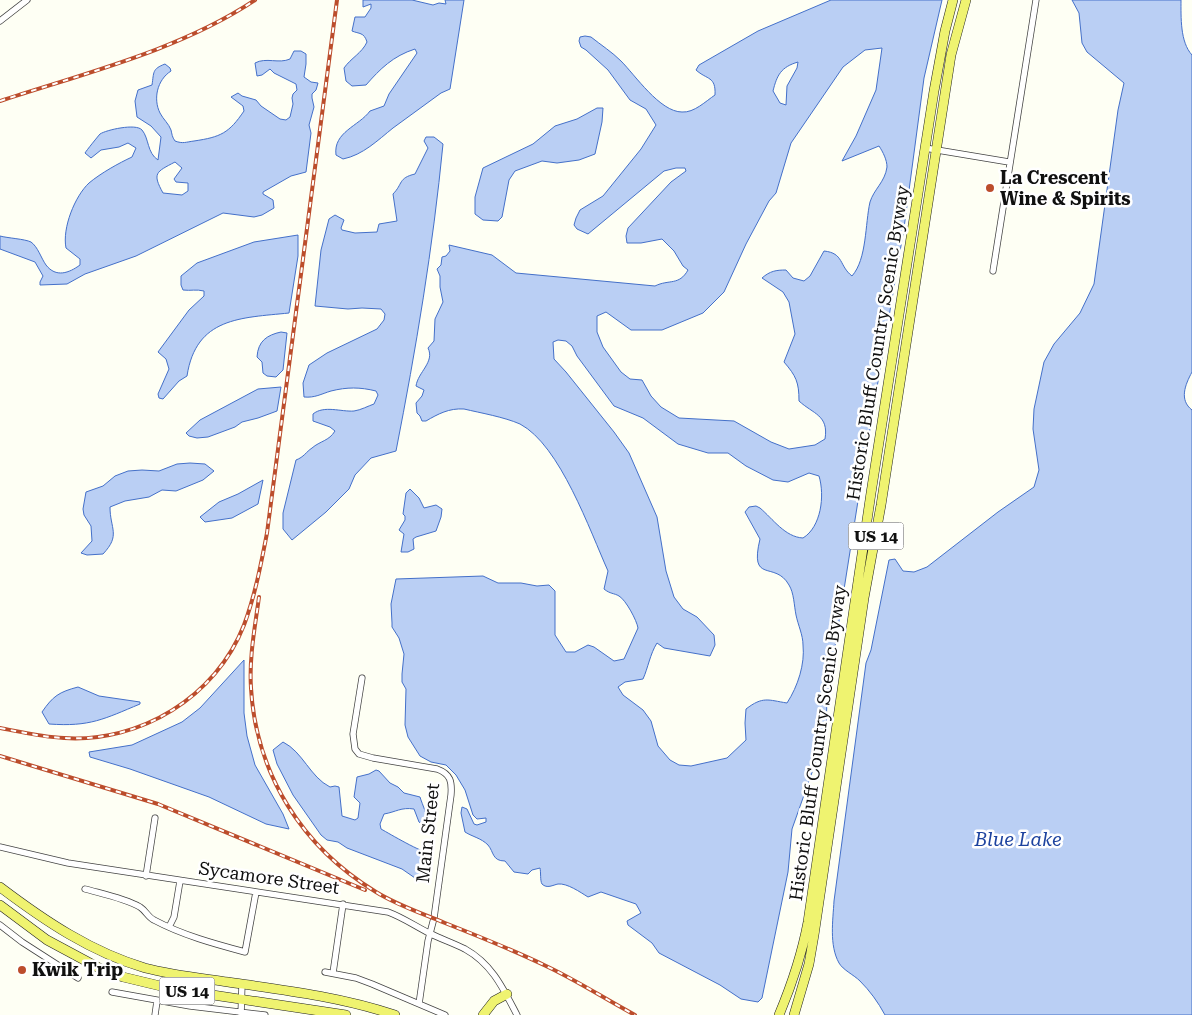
<svg xmlns="http://www.w3.org/2000/svg" width="1192" height="1015" viewBox="0 0 1192 1015" font-family="'Roboto Serif',serif">
	<style>
		.water { fill: #bacff4; stroke: #4470c9; fill-rule: evenodd }
		.lines { fill: none; stroke-linecap: round; stroke-linejoin: round }
		.minor-casing { stroke: #434343; stroke-width: 7 }
		.primary-casing { stroke: #212121; stroke-width: 10 }
		.minor { stroke: #fff; stroke-width: 5.5 }
		.primary { stroke: #eff370; stroke-width: 9 }
		.rail-casing { stroke: #bc4d2c; stroke-width: 4 }
		.rail { stroke: #fff; stroke-width: 2; stroke-dasharray: 5.5; stroke-linecap: butt }
		.poi-dot { fill: #bc4d2c; stroke: #fff; stroke-width: 2 }
		.labels { text-anchor: middle; stroke-width: 5; stroke-linejoin: round; paint-order: stroke }
		.shield { fill: #fff; stroke: #585858; stroke-width: 1 }
		.shield-label { font-size: 16px; font-weight: bold; fill: #101010 }
		.poi-label { font-size: 18px; font-weight: bold; fill: #101010; stroke: #fff; text-anchor: start }
		.street-label { font-size: 18px; fill: #101010; stroke: #fff }
		.water-label { font-size: 19px; font-style: italic; fill: #1d439f; stroke: #fff }
	</style>
	<rect width="100%" height="100%" fill="#fefff4"/>
	<path class="water" d="M 363,0 L 412,0 L 433,5 L 439,3 L 446,4 L 445,0 L 464,0 L 450,89 L 441,93 C 425,105 409,116 393,128 C 378,140 363,155 343,159 L 336,155 C 333,132 359,126 370,111 L 384,106 L 389,94 L 417,53 L 415,49 C 393,56 380,69 366,85 L 352,86 L 346,81 L 344,68 C 351,58 362,53 367,42 C 364,32 359,34 352,31 L 355,17 L 365,17 L 371,8 L 371,4 L 363,7 Z
		M 831,0 L 942,0 L 924,78 L 904,228 L 861,482 L 827,697 L 826,733 L 792,829 L 788,872 L 762,998 L 758,1002 L 741,999 L 720,985 L 659,953 L 652,943 L 628,925 L 627,921 L 641,913 L 636,904 L 601,892 L 588,897 C 580,892 567,883 558,884 C 553,885 547,889 542,884 C 540,881 541,872 540,868 L 532,870 L 528,874 L 514,872 L 505,861 C 492,861 494,852 488,845 C 481,838 473,837 465,832 L 461,813 L 462,807 L 467,809 L 474,824 L 477,825 L 486,822 L 486,818 L 477,819 L 473,815 L 465,790 L 456,775 L 446,765 L 431,762 L 420,756 L 408,737 L 405,725 L 406,689 L 402,682 L 402,674 L 404,654 L 399,638 L 392,627 L 392,623 L 391,604 L 396,579 L 483,576 L 498,583 L 521,583 L 537,586 L 549,585 L 555,591 L 555,635 L 566,652 L 575,652 L 588,645 L 594,647 L 614,661 L 624,659 L 638,628 C 637,621 626,600 619,596 C 614,593 610,594 604,589 L 608,571 C 590,531 560,445 520,424 C 504,417 481,413 464,409 C 449,408 438,414 426,421 L 422,421 L 420,416 L 417,413 L 416,403 L 422,396 L 424,390 L 416,386 C 418,372 435,362 428,348 L 434,341 L 435,319 L 443,302 L 440,287 L 440,276 L 437,269 L 441,265 L 442,257 L 446,256 L 450,251 L 449,245 L 492,255 L 516,273 L 655,286 C 669,279 679,286 688,270 L 683,266 L 674,251 L 662,239 L 641,243 L 627,243 L 626,236 L 628,228 L 671,182 L 686,171 L 685,168 L 676,168 L 664,171 L 588,234 L 577,229 L 574,225 L 576,218 L 580,210 L 603,196 L 641,149 L 656,125 L 646,109 L 630,100 L 608,70 L 586,50 L 581,47 L 579,41 L 580,37 L 585,36 L 591,37 C 601,45 612,52 621,61 C 635,75 660,112 682,112 C 694,113 706,101 715,95 C 716,76 707,80 696,70 L 699,65 L 758,31 ZM 882,48 L 876,90 L 856,136 L 842,161 L 879,146 C 883,152 887,160 887,167 C 885,182 874,189 870,202 C 865,224 867,259 852,276 C 839,266 844,253 824,251 L 810,276 L 804,281 L 793,278 L 786,270 C 776,270 770,271 762,278 L 783,292 L 789,302 L 795,334 L 784,362 C 796,376 799,382 799,401 C 813,414 829,415 825,439 L 815,445 L 789,449 L 771,442 L 734,421 L 679,418 L 661,407 L 651,396 L 642,380 L 630,379 L 621,372 L 603,347 L 597,332 L 597,316 L 606,312 L 631,330 L 662,330 L 703,313 L 724,292 L 746,244 L 769,201 L 776,193 L 791,143 L 843,67 L 865,50 ZM 798,62 L 797,68 L 787,86 L 786,105 L 780,103 L 773,91 C 777,75 781,67 798,62 ZM 558,340 L 566,341 L 572,346 L 577,356 L 614,406 L 643,418 L 678,444 L 708,453 L 728,453 L 746,466 L 773,480 L 788,482 L 809,473 L 819,476 C 825,496 821,527 803,538 C 785,537 773,519 760,508 L 756,506 L 749,507 L 745,512 L 760,539 C 749,585 775,560 789,585 C 794,593 794,605 796,615 C 798,625 803,635 803,645 C 805,664 798,686 787,703 C 768,700 763,696 746,709 L 745,723 L 746,740 L 727,758 L 691,766 L 679,765 L 670,760 L 658,746 L 651,721 L 643,710 L 623,695 L 618,687 L 625,682 L 643,679 C 648,668 650,654 657,643 L 664,648 L 710,656 L 715,645 L 714,635 L 697,617 L 683,609 L 674,597 L 666,571 L 657,517 L 629,453 L 614,432 L 566,372 L 554,359 L 553,342 Z
		M 1072,0 L 1181,0 C 1181,17 1180,42 1192,55 L 1192,372 C 1185,385 1179,400 1192,410 L 1192,1015 L 885,1015 C 878,1002 870,991 860,981 C 854,975 843,970 839,963 C 829,945 833,920 834,901 L 866,663 L 871,650 L 889,560 L 895,559 L 903,571 L 914,572 L 927,567 L 998,512 L 1034,487 L 1039,470 L 1033,429 L 1034,409 L 1044,362 L 1054,344 L 1080,313 L 1094,284 L 1118,110 L 1124,83 L 1087,52 L 1082,43 L 1079,13 Z
		M 294,51 L 301,51 L 306,54 L 306,64 L 304,77 L 311,82 L 318,83 L 316,90 L 312,94 L 312,98 L 314,107 L 309,125 L 311,133 L 306,172 L 291,176 L 263,192 L 263,194 L 273,200 L 274,208 L 262,215 L 254,217 L 223,213 L 136,256 L 85,274 L 67,284 L 40,285 L 40,282 L 43,276 L 35,262 L 0,249 L 0,236 C 7,238 25,239 31,242 C 38,247 41,258 46,265 C 56,278 69,273 80,265 L 80,259 L 66,248 C 62,228 75,196 89,183 C 101,173 119,163 132,157 L 136,148 L 128,143 L 119,147 L 101,150 L 91,158 L 85,153 C 86,151 99,135 100,134 C 106,130 136,123 142,130 C 149,138 147,153 158,160 L 161,137 L 151,126 L 137,117 L 135,101 L 138,90 L 152,85 C 154,72 152,69 165,64 L 170,68 L 171,71 C 157,80 153,99 160,113 C 163,119 169,124 171,130 C 172,134 172,137 175,141 C 183,144 186,142 194,141 C 221,137 229,133 244,111 L 243,106 L 231,97 L 238,93 L 242,96 L 256,100 L 261,106 L 280,119 L 286,120 L 290,117 L 293,104 L 292,98 L 293,94 L 297,90 L 296,84 L 274,73 L 270,69 L 262,75 L 257,76 L 255,63 C 266,57 279,64 290,59 ZM 175,162 L 182,168 L 174,179 L 176,182 L 188,183 L 188,191 L 182,195 L 163,193 C 152,173 156,172 175,162 Z
		M 597,108 L 603,108 L 602,122 L 595,154 L 579,160 L 557,163 L 542,161 L 515,171 L 509,180 L 502,217 L 498,221 L 483,220 L 475,214 L 475,197 L 483,168 L 533,144 L 555,126 L 577,119 Z
		M 426,137 L 434,137 L 443,144 C 433,247 416,349 396,451 L 371,458 L 355,475 L 349,489 L 326,512 L 292,540 L 283,529 L 283,513 L 296,460 C 304,457 306,452 312,448 C 320,441 329,441 335,431 L 330,427 L 313,421 L 313,414 C 324,405 341,412 354,411 C 361,410 368,406 374,404 L 378,395 L 376,391 C 360,387 347,387 331,391 C 321,394 315,398 304,397 L 303,383 L 309,365 L 327,353 L 377,329 L 384,320 L 385,314 L 381,309 L 362,308 L 348,309 L 315,306 L 321,250 L 329,219 L 335,215 L 344,220 L 341,228 L 342,230 L 355,233 L 377,232 L 379,224 L 397,221 L 393,194 C 403,184 398,178 415,174 L 428,148 L 424,141 Z
		M 298,235 L 298,256 L 289,313 C 241,318 196,317 187,376 L 179,381 L 163,399 L 159,398 L 158,394 L 169,369 L 166,359 L 158,352 L 189,310 L 204,296 L 204,291 C 196,289 191,291 183,290 L 181,285 L 181,276 L 197,263 L 254,242 Z
		M 281,332 L 287,333 L 283,370 L 276,377 L 267,376 L 263,373 L 262,362 L 257,357 C 258,341 267,335 281,332 Z
		M 281,387 L 277,411 L 258,418 L 242,422 L 235,427 L 208,437 L 197,438 L 189,436 L 186,433 L 200,420 L 258,389 Z
		M 190,463 L 205,464 L 214,471 L 203,480 L 176,491 L 162,490 L 149,497 L 125,501 L 110,507 C 110,529 121,535 103,554 L 87,555 L 81,553 L 92,541 L 91,526 L 84,515 L 83,509 L 86,492 L 103,486 L 115,476 L 128,471 L 142,470 L 159,471 L 177,464 Z
		M 263,480 L 258,504 L 232,518 L 205,522 L 200,517 L 219,502 L 238,494 Z
		M 410,489 L 419,498 L 424,508 L 436,505 L 442,509 L 441,517 L 436,531 L 416,537 L 413,539 L 414,549 L 408,552 L 401,552 L 404,534 L 399,530 L 405,520 L 405,516 L 403,514 L 406,493 Z
		M 244,660 L 244,713 L 247,736 L 255,765 L 283,814 L 289,829 L 266,824 L 209,797 L 130,769 L 90,757 L 89,752 L 132,745 L 182,722 L 200,708 Z
		M 78,687 L 99,696 L 140,702 L 140,704 C 104,719 90,727 49,724 L 42,712 C 53,696 59,692 78,687 Z
		M 283,742 C 303,752 310,777 330,787 L 335,786 L 339,787 L 342,816 L 355,820 L 358,818 L 360,803 L 354,797 L 357,777 L 369,774 L 376,770 L 379,771 L 390,783 L 398,787 L 404,793 L 420,797 C 422,804 429,818 427,824 L 423,825 L 419,822 L 414,809 C 401,807 396,812 384,814 L 380,824 L 381,829 C 390,834 422,853 430,853 C 436,863 429,872 420,879 L 415,878 L 402,869 L 347,848 L 338,842 L 327,840 L 321,835 L 293,795 L 277,764 L 273,750 Z"/>
	<g class="lines">
		<g class="minor-casing">
			<path id="minor" d="M 0,21 L 27,0
				M 925,148 L 1009,162
				M 993,271 L 1036,0
				M 362,678 L 353,734 L 355,749 L 359,754 L 373,758 L 437,769 C 451,774 452,782 451,795 L 434,918 L 428,941 L 419,1004
				M 0,847 L 68,863 L 388,912 C 402,917 415,926 429,933 C 441,939 453,943 465,949 C 492,964 503,988 517,1015
				M 146,876 L 155,818
				M 85,889 C 103,894 124,898 140,907 C 146,911 148,917 154,920 C 182,935 215,944 245,952 L 256,892
				M 0,925 L 22,942 L 78,978
				M 169,927 L 174,917 L 180,881
				M 325,972 L 356,978 L 372,984 L 445,1015
				M 333,973 L 343,904
				M 112,992 L 190,1006 L 265,1015
				M 155,1015 L 157,1001
				M 241,1015 L 242,984"/>
		</g>
		<g class="primary-casing">
			<path id="primary" d="M 0,887 C 45,921 91,952 145,968 C 172,975 201,978 228,982 C 284,990 341,997 395,1015
				M 0,905 L 47,940 L 101,969 L 123,977 L 173,989 L 346,1015
				M 483,1015 L 494,1001 L 507,994
				M 779,1015 C 792,984 802,954 808,922 L 871,493 L 916,206 L 934,91 L 945,31 L 953,0
				M 794,1015 L 809,964 L 814,935 L 864,598 L 881,505 L 951,55 L 966,0"/>
		</g>
		<use href="#minor" class="minor"/>
		<use href="#primary" class="primary"/>
		<g class="rail-casing">
			<path id="rail" d="M 0,101 C 85,73 180,50 255,0
				M 259,597 C 255,627 249,657 251,688 C 256,774 302,847 376,892 C 397,905 421,913 445,923 C 478,936 513,950 546,966 C 576,980 605,999 635,1015
				M 0,728 C 21,732 42,737 64,738 C 140,743 216,697 244,625 C 255,596 261,564 267,533 L 337,0
				M 0,756 L 158,804 L 365,890"/>
		</g>
		<use href="#rail" class="rail"/>
	</g>
	<g class="poi-dot">
		<circle cx="990" cy="188" r="5"/>
		<circle cx="22" cy="970" r="5"/>
	</g>
	<g class="labels">
		<g class="shield">
			<rect x="848.5" y="522.5" width="55" height="27" rx="4"/>
			<rect x="159.5" y="977.5" width="55" height="27" rx="4"/>
		</g>
		<g class="shield-label">
			<text x="876" y="542">US 14</text>
			<text x="187" y="997">US 14</text>
		</g>
		<g class="poi-label">
			<text x="1000" y="184">La Crescent<tspan x="1000" dy="21">Wine &amp; Spirits</tspan></text>
			<text x="32" y="976">Kwik Trip</text>
		</g>
		<g class="street-label">
			<text transform="translate(878 343) rotate(-81)" y="6">Historic Bluff Country Scenic Byway</text>
			<text transform="translate(818 743) rotate(-82)" y="6">Historic Bluff Country Scenic Byway</text>
			<text transform="translate(428 833) rotate(-84)" y="6">Main Street</text>
			<text transform="translate(269 878) rotate(8)" y="6">Sycamore Street</text>
		</g>
		<g class="water-label">
			<text x="1018" y="846">Blue Lake</text>
		</g>
	</g>
</svg>
